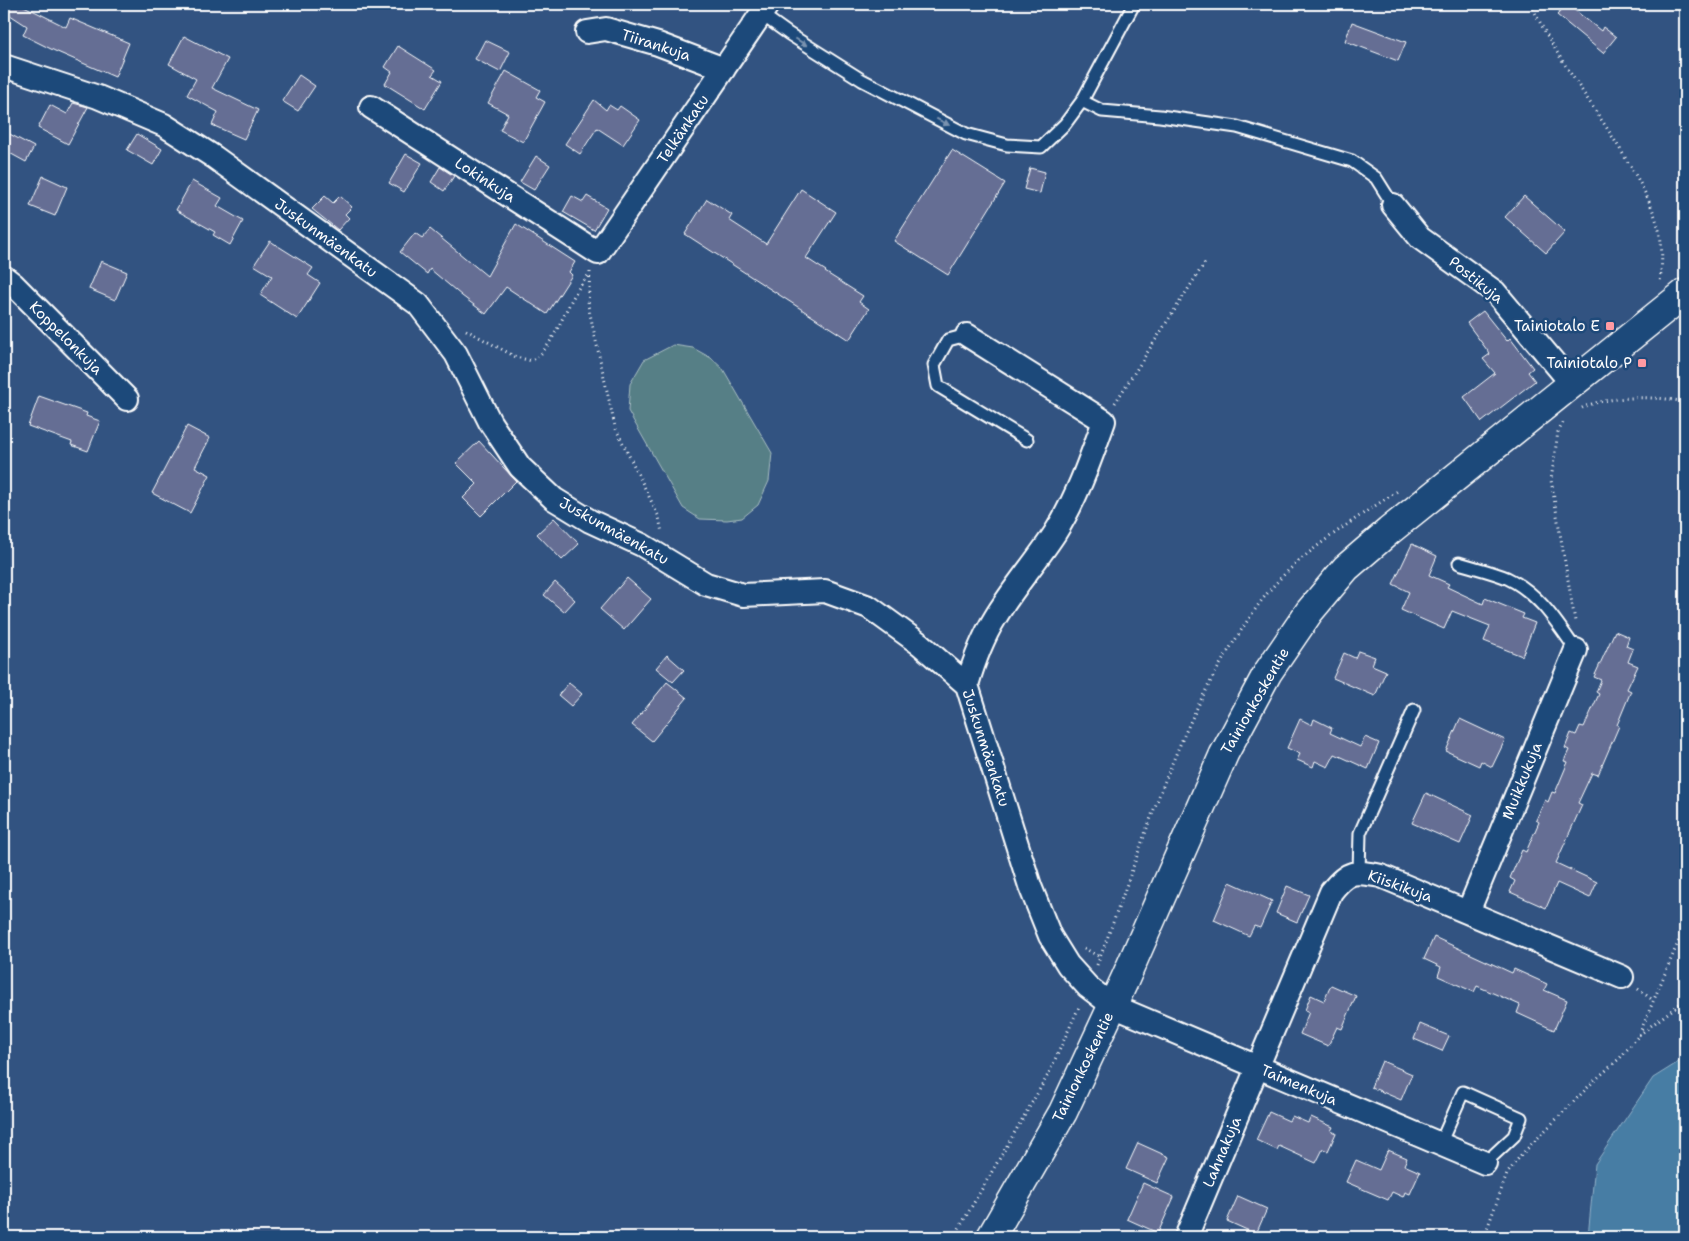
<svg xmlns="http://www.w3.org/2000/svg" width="1689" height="1241" viewBox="0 0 1689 1241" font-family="'Shantell Sans',sans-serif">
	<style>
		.green { fill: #567f86; stroke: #aabfc2 }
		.water { fill: #477da4; stroke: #91b1c8 }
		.building { fill: #656e94; stroke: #fff }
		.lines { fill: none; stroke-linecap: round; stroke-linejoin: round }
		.lane-casing { stroke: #fff; stroke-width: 15 }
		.street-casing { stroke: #fff; stroke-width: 26 }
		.secondary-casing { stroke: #fff; stroke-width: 31 }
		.path { stroke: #fff; stroke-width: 3; stroke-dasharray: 1 4; stroke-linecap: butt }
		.lane { stroke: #1f4a7a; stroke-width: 11 }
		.street { stroke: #1f4a7a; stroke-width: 22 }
		.secondary { stroke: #1f4a7a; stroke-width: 28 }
		.oneway { fill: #7992af }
		.poi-dot { fill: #ff9aa2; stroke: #1f4a7a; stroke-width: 2 }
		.labels { text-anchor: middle; stroke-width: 5; stroke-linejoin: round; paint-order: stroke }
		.street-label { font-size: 15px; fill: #fff; stroke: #1f4a7a }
		.poi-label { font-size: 15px; fill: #fff; stroke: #1f4a7a; text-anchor: end }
	</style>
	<rect width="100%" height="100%" fill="#325381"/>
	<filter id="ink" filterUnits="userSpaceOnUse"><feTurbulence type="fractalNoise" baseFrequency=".02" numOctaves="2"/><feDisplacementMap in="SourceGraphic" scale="10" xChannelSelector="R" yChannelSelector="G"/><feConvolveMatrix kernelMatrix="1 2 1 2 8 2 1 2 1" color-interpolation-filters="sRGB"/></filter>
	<g filter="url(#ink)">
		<path class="green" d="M 673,345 L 693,348 L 711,358 L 723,369 L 772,453 L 769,481 L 758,505 L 742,518 L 727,520 L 700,519 L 683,508 L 628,411 L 630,384 L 644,360 Z"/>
		<path class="water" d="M 1685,1058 L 1685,1237 L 1588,1237 L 1595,1164 L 1653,1078 Z"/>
		<path class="building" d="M 4,4 L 20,4 L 66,27 L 70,18 L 129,43 L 115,77 L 55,51 L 23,35 L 27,26 L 4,11 Z
			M 1567,4 L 1601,31 L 1603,27 L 1616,37 L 1603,53 L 1557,15 Z
			M 1352,22 L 1406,42 L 1398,61 L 1345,41 Z
			M 184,36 L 228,59 L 212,88 L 258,110 L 244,139 L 212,125 L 218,112 L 187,95 L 196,79 L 169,64 Z
			M 485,40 L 510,52 L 500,72 L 475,59 Z
			M 398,46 L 436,70 L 432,75 L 442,81 L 425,109 L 385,84 L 392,72 L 385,67 Z
			M 506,71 L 540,90 L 536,97 L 545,102 L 523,142 L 500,130 L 508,114 L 488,103 Z
			M 299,75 L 315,86 L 298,111 L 282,101 Z
			M 594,100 L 606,110 L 609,105 L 617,110 L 620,106 L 640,120 L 623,145 L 597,128 L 580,154 L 565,144 Z
			M 73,103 L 88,107 L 68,144 L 38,128 L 50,105 L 67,114 Z
			M 4,131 L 34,147 L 26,162 L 4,150 Z
			M 137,134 L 162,149 L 153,165 L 127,150 Z
			M 952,150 L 1005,183 L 948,275 L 894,241 Z
			M 406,154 L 422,163 L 404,192 L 389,183 Z
			M 536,156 L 550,165 L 534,190 L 520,182 Z
			M 440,167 L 454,176 L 444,191 L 431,182 Z
			M 1030,168 L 1045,172 L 1040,193 L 1024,189 Z
			M 43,176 L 67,187 L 55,216 L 30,206 Z
			M 192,181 L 222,198 L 217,206 L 243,221 L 230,245 L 213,235 L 215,232 L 176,210 Z
			M 801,189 L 836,212 L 806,258 L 826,271 L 825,272 L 863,296 L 859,302 L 869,309 L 849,340 L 685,234 L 707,199 L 732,215 L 729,220 L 766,244 Z
			M 325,196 L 333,203 L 340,196 L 352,207 L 345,214 L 349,218 L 338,230 L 312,209 Z
			M 572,196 L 583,202 L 587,196 L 607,208 L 594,230 L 563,212 Z
			M 1524,196 L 1565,232 L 1546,253 L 1505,217 Z
			M 516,224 L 575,262 L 569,272 L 572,275 L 547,314 L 506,287 L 486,314 L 462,296 L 430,269 L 427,274 L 400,252 L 415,233 L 422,238 L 430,229 L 487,276 Z
			M 270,241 L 313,268 L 308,275 L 320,283 L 297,319 L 260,295 L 272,276 L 254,265 Z
			M 101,261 L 127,272 L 115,300 L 89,289 Z
			M 1483,311 L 1507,341 L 1510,338 L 1533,368 L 1528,372 L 1535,381 L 1482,422 L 1464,397 L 1495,373 L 1483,359 L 1490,354 L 1467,323 Z
			M 39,396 L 87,413 L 86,416 L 100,421 L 88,451 L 71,445 L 72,442 L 28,426 Z
			M 187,426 L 210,438 L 195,467 L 210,475 L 190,513 L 152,493 Z
			M 479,441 L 516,481 L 481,516 L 463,498 L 477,484 L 456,463 Z
			M 554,518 L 579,544 L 562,560 L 537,534 Z
			M 1412,544 L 1437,556 L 1429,575 L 1449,584 L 1447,587 L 1483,604 L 1485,598 L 1524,614 L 1522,618 L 1535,623 L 1522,656 L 1484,641 L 1490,626 L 1452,611 L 1444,629 L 1401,610 L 1409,592 L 1393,584 Z
			M 627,578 L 651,599 L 624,630 L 600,609 Z
			M 555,582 L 575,600 L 564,612 L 544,595 Z
			M 1615,631 L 1629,637 L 1626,646 L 1633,649 L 1628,662 L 1638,666 L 1627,689 L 1631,691 L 1617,725 L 1619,726 L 1598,775 L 1592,773 L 1578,803 L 1582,805 L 1556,863 L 1597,882 L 1590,898 L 1557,883 L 1546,908 L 1510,892 L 1515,881 L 1510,878 L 1522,850 L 1526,852 L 1539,822 L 1536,820 L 1545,800 L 1548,802 L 1552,792 L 1555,793 L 1568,762 L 1564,761 L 1569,750 L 1565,748 L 1571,733 L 1576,735 L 1580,726 L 1584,727 L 1599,694 L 1596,692 L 1601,680 L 1594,677 Z
			M 1358,651 L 1375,657 L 1372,665 L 1386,671 L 1375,696 L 1333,678 L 1344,653 L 1355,658 Z
			M 667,655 L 684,670 L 673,682 L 656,668 Z
			M 667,682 L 687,698 L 652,741 L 632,725 Z
			M 569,683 L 582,694 L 571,706 L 558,695 Z
			M 1300,719 L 1312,725 L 1314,719 L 1332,728 L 1330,733 L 1360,747 L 1365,737 L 1379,743 L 1368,769 L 1335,754 L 1328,767 L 1315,761 L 1313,767 L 1297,760 L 1300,754 L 1287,748 Z
			M 1460,719 L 1505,740 L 1492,767 L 1481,761 L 1479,766 L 1446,751 Z
			M 1426,793 L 1473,815 L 1460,844 L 1412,823 Z
			M 1230,882 L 1272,901 L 1260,928 L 1254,926 L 1249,936 L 1214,920 Z
			M 1287,886 L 1309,895 L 1297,922 L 1276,913 Z
			M 1434,937 L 1512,973 L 1514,969 L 1547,984 L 1544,990 L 1567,1000 L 1554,1030 L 1517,1013 L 1520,1005 L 1477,986 L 1474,992 L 1438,976 L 1441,967 L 1424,959 Z
			M 1331,985 L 1356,996 L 1342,1029 L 1337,1027 L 1328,1046 L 1300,1034 L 1309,1012 L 1305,1010 L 1311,995 L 1324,1001 Z
			M 1420,1024 L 1449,1036 L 1442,1051 L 1414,1039 Z
			M 1382,1061 L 1412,1074 L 1401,1100 L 1371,1087 Z
			M 1269,1112 L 1289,1121 L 1292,1116 L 1308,1123 L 1311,1117 L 1333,1127 L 1331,1131 L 1336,1133 L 1328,1151 L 1323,1149 L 1316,1163 L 1279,1146 L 1277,1150 L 1256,1140 Z
			M 1138,1143 L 1169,1157 L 1157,1183 L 1126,1169 Z
			M 1388,1150 L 1407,1158 L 1404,1165 L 1420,1172 L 1410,1194 L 1405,1192 L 1403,1197 L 1392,1192 L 1388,1200 L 1346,1182 L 1356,1160 L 1379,1170 Z
			M 1143,1183 L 1174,1197 L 1158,1233 L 1127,1219 Z
			M 1238,1196 L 1267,1209 L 1256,1234 L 1227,1221 Z"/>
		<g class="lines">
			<g class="lane-casing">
				<path id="lane" d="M 761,14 L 789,34 L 862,80 L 966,134 L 1007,145 L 1041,147 L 1065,124 L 1082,101 L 1134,4
					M 1082,101 L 1102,111 L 1160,116 L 1237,127 L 1352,161 L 1376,178 L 1393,205
					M 967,335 L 948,340 L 934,365 L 938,386 L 1027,440
					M 1459,563 C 1475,568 1492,572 1507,578 C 1539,593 1557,623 1576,650
					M 1359,872 L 1360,833 L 1414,710
					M 1440,1144 L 1463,1092 L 1521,1118 L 1514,1136 L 1485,1163"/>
			</g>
			<g class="street-casing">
				<path id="street" d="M 587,32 L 606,29 L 658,44 L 724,69
					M 4,66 L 98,97 L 164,125 L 214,157 L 418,304 L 456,354 L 490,422 L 520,467 L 554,499 L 590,521 L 642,545 L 706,584 L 743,595 L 825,591 L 869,607 L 920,644 L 967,685 L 1030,886 L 1050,936 L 1068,965 L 1088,987 L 1113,1006 L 1485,1163
					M 371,107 L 598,253 L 768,4
					M 1393,205 L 1420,238 L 1495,292 L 1572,384
					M 4,277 L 13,284 L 127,399
					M 967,685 C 974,661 982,639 995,618 C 1013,588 1036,562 1055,533 C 1077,498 1090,460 1104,421 L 967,335
					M 1468,912 L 1576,650
					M 1186,1237 L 1331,892 C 1348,870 1355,871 1381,876 L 1622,977"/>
			</g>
			<g class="secondary-casing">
				<path id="secondary" d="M 991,1237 L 1063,1112 L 1125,979 L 1224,754 L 1268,672 L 1309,612 L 1346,568 L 1389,531 L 1685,293"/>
			</g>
			<path class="path" d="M 1531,4 C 1554,55 1594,105 1623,154 C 1637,177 1652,202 1659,230 C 1663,248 1662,265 1660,283
				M 590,272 L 588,305 L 615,427 L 659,517 L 662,533
				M 466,330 L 516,357 L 532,361 C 552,349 563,314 575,294 C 579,287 584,281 589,274
				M 1115,403 L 1206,261
				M 1582,408 C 1607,395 1659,396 1685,402
				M 1563,423 L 1558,432 L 1551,480 L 1575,621
				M 1084,948 L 1100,957
				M 1097,965 C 1139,858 1169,746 1230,648 C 1244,626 1258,603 1276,583 C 1308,548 1360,516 1399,490
				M 1638,989 L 1654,1001
				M 1639,1035 L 1685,1000
				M 954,1237 L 1048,1075 L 1079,1007
				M 1484,1237 L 1507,1174 L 1521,1155 L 1594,1081 L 1620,1058 L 1639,1035 L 1685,926"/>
			<use href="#lane" class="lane"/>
			<use href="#street" class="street"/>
			<use href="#secondary" class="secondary"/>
		</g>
		<defs><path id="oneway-solid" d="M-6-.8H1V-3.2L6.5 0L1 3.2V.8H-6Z" transform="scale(1.25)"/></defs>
		<g class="oneway">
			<use href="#oneway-solid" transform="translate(801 42) rotate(32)"/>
			<use href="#oneway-solid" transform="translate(943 122) rotate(27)"/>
		</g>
	</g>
	<g class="poi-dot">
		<rect x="1605" y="321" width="10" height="10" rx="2.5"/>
		<rect x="1637" y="358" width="10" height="10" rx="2.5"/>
	</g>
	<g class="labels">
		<g class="street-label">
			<text transform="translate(656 45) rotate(18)" y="5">Tiirankuja</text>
			<text transform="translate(683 129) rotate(-56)" y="5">Telkänkatu</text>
			<text transform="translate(485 180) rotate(33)" y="5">Lokinkuja</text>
			<text transform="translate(326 238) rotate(36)" y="5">Juskunmäenkatu</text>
			<text transform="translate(1476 280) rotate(39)" y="5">Postikuja</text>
			<text transform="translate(66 338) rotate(45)" y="5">Koppelonkuja</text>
			<text transform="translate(614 531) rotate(29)" y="5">Juskunmäenkatu</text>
			<text transform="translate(1255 701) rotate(-60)" y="5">Tainionkoskentie</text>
			<text transform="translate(986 748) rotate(72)" y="5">Juskunmäenkatu</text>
			<text transform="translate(1522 781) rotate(-68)" y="5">Muikkukuja</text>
			<text transform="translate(1400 886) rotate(20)" y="5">Kiiskikuja</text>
			<text transform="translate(1083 1067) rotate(-64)" y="5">Tainionkoskentie</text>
			<text transform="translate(1299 1085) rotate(23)" y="5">Taimenkuja</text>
			<text transform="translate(1222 1152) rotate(-67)" y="5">Lahnakuja</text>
		</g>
		<g class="poi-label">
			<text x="1600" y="331">Tainiotalo E</text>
			<text x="1632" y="368">Tainiotalo P</text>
		</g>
	</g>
	<rect width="1689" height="1241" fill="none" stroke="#1f4a7a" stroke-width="20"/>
	<rect x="10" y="10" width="1669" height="1221" fill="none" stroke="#fff" stroke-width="2" filter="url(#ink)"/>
</svg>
